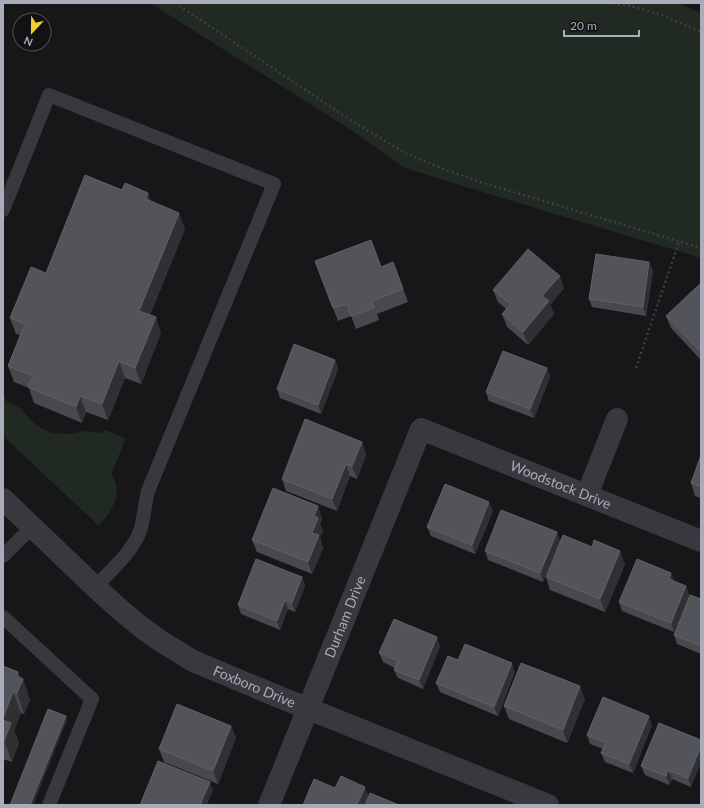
<svg xmlns="http://www.w3.org/2000/svg" width="704" height="808" viewBox="0 0 704 808" font-family="Lato,sans-serif">
	<style>
		.green { fill: #212923 }
		.lines { fill: none; stroke-linecap: round; stroke-linejoin: round }
		.path { stroke: #3e3f45; stroke-width: 2.5; stroke-dasharray: 2 3; stroke-linecap: butt }
		.service { stroke: #38383e; stroke-width: 14 }
		.minor { stroke: #38383e; stroke-width: 22 }
		.tertiary { stroke: #38383e; stroke-width: 22 }
		.wall { fill: #48484e }
		.shaded-wall { fill: #303034 }
		.building { fill: #53535a; stroke: #606168 }
		.labels { text-anchor: middle; stroke-width: 4; stroke-linejoin: round; paint-order: stroke }
		.street-label { font-size: 14px; fill: #a9acb9; stroke: #121214 }
	</style>
	<rect width="100%" height="100%" fill="#171719"/>
	<path class="green" d="M 150,3 L 678,3 L 701,13 L 701,258 L 479,191 L 405,168 L 348,128 Z
		M 3,389 L 4,390 L 4,395 L 7,402 L 20,408 L 32,421 L 39,427 L 51,433 L 68,434 L 86,431 L 101,433 L 105,430 L 126,438 L 111,475 C 125,492 111,512 99,526 L 3,436 Z"/>
	<g class="lines">
		<path class="path" d="M 175,3 L 352,121 L 407,154 L 441,168 L 480,182 L 701,248
			M 608,3 L 631,6 L 659,14 L 701,32
			M 636,368 L 679,242"/>
		<path class="service" d="M 3,210 L 49,95 L 274,184 L 148,491 C 145,503 144,516 141,528 C 134,551 111,570 95,587
			M 3,556 L 32,527
			M 3,617 L 92,699 L 49,805"/>
		<g class="minor">
			<path d="M 587,495 L 617,419"/>
			<path id="s1" d="M 269,805 L 421,429 L 701,541"/>
		</g>
		<path class="tertiary" id="s2" d="M 3,499 L 95,587 L 124,613 L 141,627 L 159,640 L 193,661 L 284,699 L 548,805"/>
	</g>
	<path class="wall" d="M 151,202 L 185,229 L 150,315 L 161,333 L 141,384 L 125,378 L 108,420 L 86,412 L 82,423 L 34,403 L 29,388 L 14,382 L 8,366 L 20,335 L 16,334 L 10,318 L 46,273 Z
		M 315,261 L 381,267 L 393,262 L 408,302 L 377,314 L 379,320 L 356,329 L 351,316 L 338,321 Z
		M 649,262 L 653,271 L 646,316 L 592,307 L 589,299 Z
		M 701,283 L 701,360 L 671,328 L 666,316 Z
		M 564,288 L 550,305 L 554,314 L 528,345 L 507,327 L 502,314 L 506,309 L 498,302 L 493,290 Z
		M 335,360 L 338,369 L 321,414 L 280,398 L 277,389 Z
		M 547,368 L 550,377 L 534,418 L 489,401 L 486,392 Z
		M 362,442 L 366,455 L 357,479 L 350,476 L 337,511 L 286,491 L 282,479 Z
		M 701,455 L 701,498 L 695,496 L 691,483 Z
		M 318,506 L 322,519 L 320,524 L 323,531 L 320,538 L 323,548 L 312,574 L 257,552 L 252,540 Z
		M 493,511 L 475,554 L 431,536 L 427,527 Z
		M 560,541 L 543,582 L 488,560 L 485,551 Z
		M 592,547 L 625,564 L 605,612 L 550,590 L 546,577 Z
		M 302,577 L 305,586 L 295,612 L 288,609 L 280,630 L 241,614 L 238,605 Z
		M 674,582 L 686,586 L 689,595 L 674,632 L 622,611 L 619,602 Z
		M 701,599 L 701,654 L 677,644 L 674,635 Z
		M 440,646 L 423,689 L 398,678 L 394,670 L 395,668 L 383,662 L 379,653 Z
		M 3,666 L 18,672 L 20,678 L 23,679 L 30,700 L 24,714 L 21,713 L 14,730 L 19,743 L 12,762 L 3,759 Z
		M 515,672 L 498,716 L 440,692 L 436,683 Z
		M 585,699 L 567,743 L 509,719 L 504,706 Z
		M 652,725 L 633,773 L 605,762 L 601,753 L 603,749 L 590,744 L 587,735 Z
		M 231,726 L 236,738 L 218,784 L 164,762 L 159,749 Z
		M 701,740 L 691,787 L 672,779 L 669,785 L 645,775 L 641,766 Z"/>
	<path class="shaded-wall" d="M 148,193 L 154,209 L 146,199 Z
		M 179,213 L 185,229 L 145,327 L 139,311 Z
		M 649,262 L 653,271 L 646,316 L 643,307 Z
		M 560,276 L 564,288 L 550,305 L 554,314 L 528,345 L 523,332 L 542,296 Z
		M 156,317 L 161,333 L 141,384 L 135,368 Z
		M 335,360 L 338,369 L 321,414 L 318,405 Z
		M 119,361 L 125,378 L 108,420 L 102,404 Z
		M 547,368 L 550,377 L 534,418 L 530,409 Z
		M 80,396 L 86,412 L 82,423 L 76,407 Z
		M 362,442 L 366,455 L 357,479 L 352,466 Z
		M 346,464 L 350,476 L 337,511 L 332,499 Z
		M 489,502 L 493,511 L 475,554 L 472,545 Z
		M 318,506 L 322,519 L 320,524 L 323,531 L 320,538 L 323,548 L 312,574 L 308,562 L 314,516 Z
		M 557,532 L 560,541 L 543,582 L 540,573 Z
		M 620,551 L 625,564 L 605,612 L 600,599 Z
		M 671,573 L 675,582 L 669,579 Z
		M 302,577 L 305,586 L 295,612 L 292,603 Z
		M 686,586 L 689,595 L 674,632 L 671,623 Z
		M 285,600 L 288,609 L 280,630 L 277,621 Z
		M 437,637 L 440,646 L 423,689 L 419,680 Z
		M 512,663 L 515,672 L 498,716 L 494,707 Z
		M 18,672 L 22,681 L 23,679 L 30,700 L 24,714 L 17,693 L 17,676 Z
		M 580,686 L 585,699 L 567,743 L 563,730 Z
		M 13,692 L 21,713 L 14,730 L 19,743 L 12,762 L 4,741 L 3,718 Z
		M 66,716 L 67,720 L 33,805 L 30,805 Z
		M 649,716 L 652,725 L 633,773 L 629,764 Z
		M 231,726 L 236,738 L 218,784 L 213,771 Z
		M 701,746 L 701,763 L 691,787 L 688,778 Z
		M 668,770 L 672,779 L 669,785 L 666,776 Z
		M 210,782 L 213,790 L 207,805 L 200,805 Z
		M 365,787 L 370,800 L 367,805 L 357,805 Z"/>
	<path class="building" d="M 85,175 L 122,190 L 125,183 L 148,193 L 146,199 L 179,213 L 139,311 L 156,317 L 135,368 L 119,361 L 102,404 L 80,396 L 76,407 L 28,387 L 33,376 L 8,366 L 25,324 L 10,318 L 31,267 L 46,273 Z
		M 371,240 L 381,267 L 393,262 L 403,289 L 372,301 L 374,308 L 351,316 L 347,304 L 333,308 L 315,261 Z
		M 528,249 L 560,276 L 542,296 L 549,301 L 523,332 L 502,314 L 511,304 L 493,290 Z
		M 596,254 L 649,262 L 643,307 L 589,299 Z
		M 701,283 L 701,352 L 666,316 Z
		M 294,344 L 335,360 L 318,405 L 277,389 Z
		M 503,351 L 547,368 L 530,409 L 486,392 Z
		M 305,419 L 362,442 L 352,466 L 346,464 L 332,499 L 282,479 Z
		M 701,455 L 701,487 L 691,483 Z
		M 445,484 L 489,502 L 472,545 L 427,527 Z
		M 273,488 L 318,506 L 314,516 L 318,518 L 312,533 L 319,535 L 308,562 L 252,540 Z
		M 501,510 L 557,532 L 540,573 L 485,551 Z
		M 563,535 L 592,547 L 594,540 L 620,551 L 600,599 L 546,577 Z
		M 256,559 L 302,577 L 292,603 L 285,600 L 277,621 L 238,605 Z
		M 637,559 L 671,573 L 669,579 L 686,586 L 671,623 L 619,602 Z
		M 690,595 L 701,599 L 701,646 L 674,635 Z
		M 394,619 L 437,637 L 419,680 L 394,670 L 398,661 L 379,653 Z
		M 465,644 L 512,663 L 494,707 L 436,683 L 448,656 L 458,660 Z
		M 521,663 L 580,686 L 563,730 L 504,706 Z
		M 3,666 L 18,672 L 17,676 L 23,679 L 17,693 L 13,692 L 3,718 Z
		M 603,697 L 649,716 L 629,764 L 601,753 L 606,743 L 587,735 Z
		M 177,704 L 231,726 L 213,771 L 159,749 Z
		M 48,709 L 66,716 L 30,805 L 10,805 Z
		M 3,720 L 11,723 L 4,741 L 3,741 Z
		M 659,723 L 701,740 L 701,746 L 688,778 L 668,770 L 666,776 L 641,766 Z
		M 158,761 L 210,782 L 200,805 L 140,805 Z
		M 341,776 L 365,787 L 357,805 L 303,805 L 314,779 L 335,788 Z
		M 370,793 L 399,805 L 365,805 Z"/>
	<g class="labels">
		<g class="street-label">
			<text dy="5" stroke="none"><textPath href="#s1" startOffset="556">Woodstock Drive</textPath></text>
			<text dy="5" stroke="none"><textPath href="#s1" startOffset="203">Durham Drive</textPath></text>
			<text dy="5" stroke="none"><textPath href="#s2" startOffset="317">Foxboro Drive</textPath></text>
		</g>
	</g>
	<rect width="704" height="808" fill="none" stroke="#a9acb9" stroke-width="8"/>
	<g transform="translate(32 32) rotate(202)"><circle r="19" fill="#121214" stroke="#4e5056"/>
	<path d="M0-3L7 15L0 10L-7 15Z" fill="#f3cc35"/>
	<text y="-6" font-size="11" font-weight="bold" text-anchor="middle" fill="#a9acb9">N</text>
	</g>
	<path d="M564 30v6h75v-6" fill="none" stroke="#a9acb9" stroke-width="2"/>
	<text x="570" y="30" font-size="12" fill="#a9acb9" stroke="#121214" stroke-width="3" paint-order="stroke">20 m</text>
</svg>
